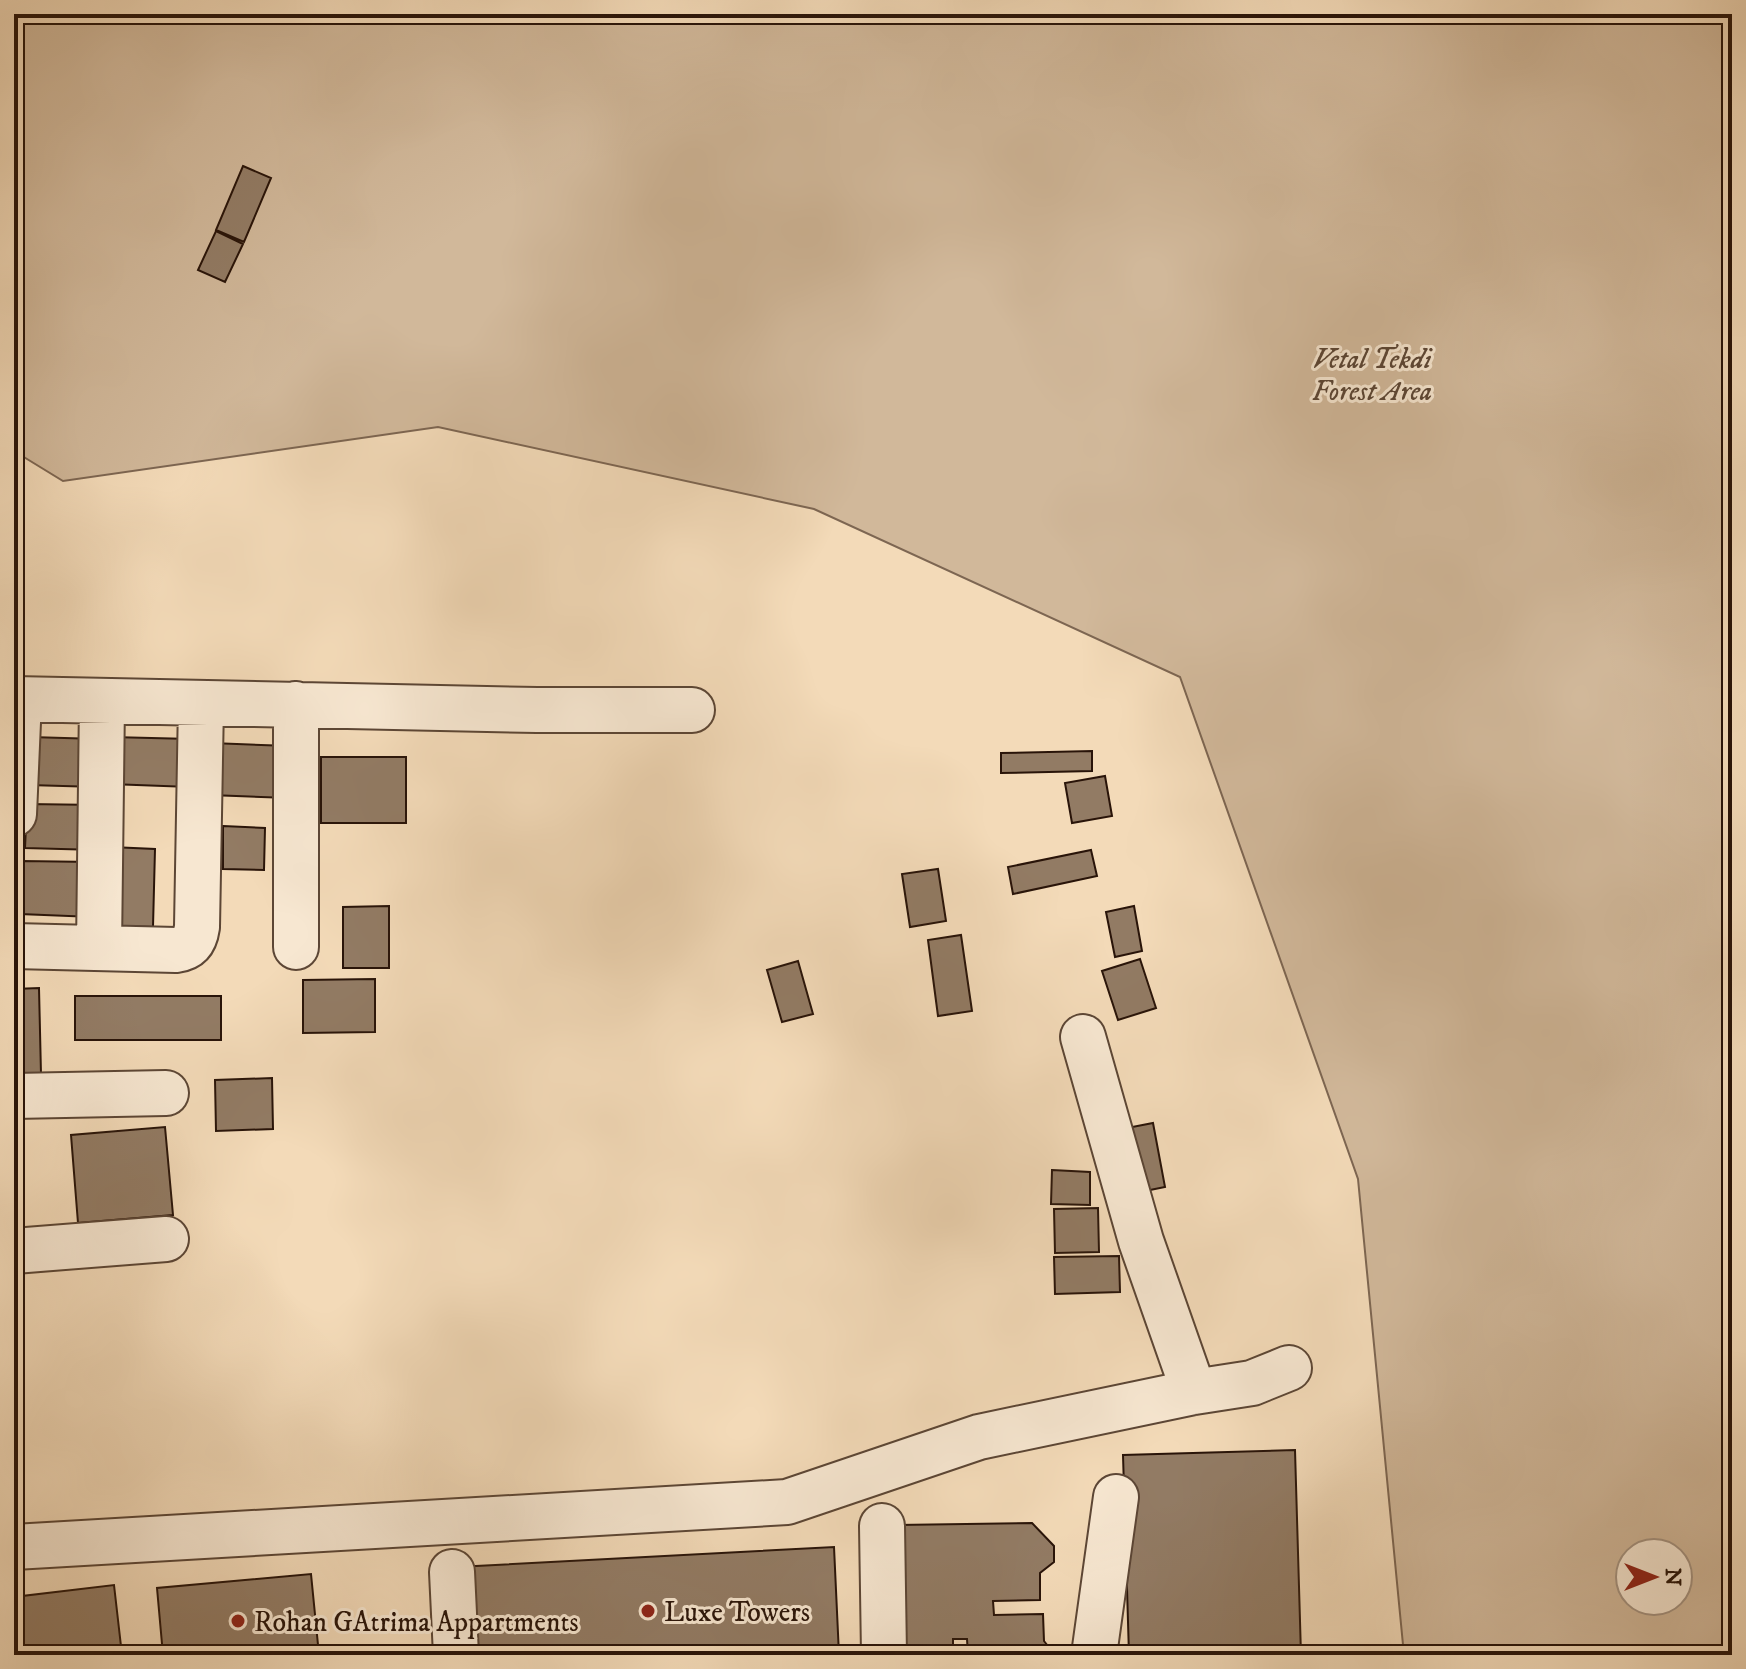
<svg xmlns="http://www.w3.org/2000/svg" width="1746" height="1669" viewBox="0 0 1746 1669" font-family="'IM FELL DW Pica',serif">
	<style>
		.green { fill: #d1b89a; stroke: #7d6652; stroke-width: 2; fill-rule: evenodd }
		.building { fill: #927b64; stroke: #291409; stroke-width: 2 }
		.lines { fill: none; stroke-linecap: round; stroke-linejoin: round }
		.minor-casing { stroke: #5c4635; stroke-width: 48 }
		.minor { stroke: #f7e7d1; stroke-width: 44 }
		.poi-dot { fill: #8f2418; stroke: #f7e7d1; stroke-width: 3 }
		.labels { text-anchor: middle; stroke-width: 6; stroke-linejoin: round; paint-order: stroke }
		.park-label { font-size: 28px; font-style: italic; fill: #5b4534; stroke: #f7e7d1 }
		.poi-label { font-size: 28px; fill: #291409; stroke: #f7e7d1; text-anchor: start }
	</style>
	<rect width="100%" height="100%" fill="#f3dab8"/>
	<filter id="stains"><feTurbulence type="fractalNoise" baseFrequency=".0025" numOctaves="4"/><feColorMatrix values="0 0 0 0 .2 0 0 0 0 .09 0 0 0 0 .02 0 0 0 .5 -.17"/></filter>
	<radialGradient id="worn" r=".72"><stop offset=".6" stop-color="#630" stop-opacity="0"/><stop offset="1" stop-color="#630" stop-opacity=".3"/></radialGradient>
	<path class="green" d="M 14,14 L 1732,14 L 1732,1655 L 1404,1655 L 1358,1179 L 1180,677 L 814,509 L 438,427 L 63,481 L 14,451 ZM 1630,1553 L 1678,1553 L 1678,1601 L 1630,1601 Z"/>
	<path class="building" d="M 243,166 L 271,178 L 244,242 L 216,230 Z
		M 216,231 L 243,244 L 225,282 L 198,270 Z
		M 30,737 L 98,739 L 97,787 L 29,785 Z
		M 111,737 L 191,739 L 190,787 L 110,784 Z
		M 211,743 L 289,746 L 288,798 L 210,795 Z
		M 1092,751 L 1092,771 L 1001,773 L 1001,753 Z
		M 321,757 L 406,757 L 406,823 L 321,823 Z
		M 1105,776 L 1112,816 L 1072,823 L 1065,783 Z
		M 27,804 L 99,805 L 97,850 L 25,848 Z
		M 223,826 L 265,828 L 264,870 L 223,869 Z
		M 111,847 L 155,849 L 153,927 L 109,926 Z
		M 1091,850 L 1097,876 L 1013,894 L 1008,867 Z
		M 21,861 L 94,862 L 93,917 L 20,914 Z
		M 938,869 L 946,921 L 910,927 L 902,874 Z
		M 389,906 L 389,968 L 343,968 L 343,907 Z
		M 1134,906 L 1142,951 L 1115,957 L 1106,912 Z
		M 961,935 L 972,1011 L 938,1016 L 928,940 Z
		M 1140,959 L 1156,1008 L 1118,1020 L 1102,971 Z
		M 798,961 L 813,1014 L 782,1022 L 767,970 Z
		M 375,979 L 375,1032 L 303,1033 L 303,980 Z
		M 39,988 L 41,1074 L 14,1075 L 14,989 Z
		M 75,996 L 221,996 L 221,1040 L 75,1040 Z
		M 272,1078 L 273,1129 L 216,1131 L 215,1080 Z
		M 1153,1123 L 1165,1187 L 1140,1192 L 1127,1128 Z
		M 165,1127 L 173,1215 L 78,1223 L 71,1135 Z
		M 1052,1170 L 1090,1172 L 1090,1205 L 1051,1204 Z
		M 1098,1208 L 1099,1252 L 1055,1253 L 1054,1209 Z
		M 1119,1256 L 1120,1292 L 1055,1294 L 1054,1257 Z
		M 1295,1450 L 1301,1655 L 1129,1655 L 1123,1455 Z
		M 1032,1523 L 1054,1546 L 1054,1562 L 1040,1573 L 1040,1600 L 993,1601 L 994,1615 L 1043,1614 L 1044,1641 L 1055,1655 L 968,1655 L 967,1639 L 953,1639 L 953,1655 L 899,1655 L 897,1525 Z
		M 834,1547 L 839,1655 L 462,1655 L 457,1567 Z
		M 311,1574 L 319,1655 L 163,1655 L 157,1588 Z
		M 114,1585 L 122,1655 L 14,1655 L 14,1597 Z"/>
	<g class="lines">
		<g class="minor-casing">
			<path id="minor" d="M 14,699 L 537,710 L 692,710
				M 296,704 L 296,947
				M 14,814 L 19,699
				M 14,946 L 176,950 C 190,948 195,941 197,927 L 201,703
				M 99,948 L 102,701
				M 1083,1037 L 1141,1241 L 1194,1392
				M 14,1096 L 166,1093
				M 14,1251 L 166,1239
				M 882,1526 L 884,1655
				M 14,1547 L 787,1502 L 979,1437 L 1194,1392 L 1252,1383 L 1289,1368
				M 452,1572 L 456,1655
				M 1094,1655 L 1116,1497"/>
		</g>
		<use href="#minor" class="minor"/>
	</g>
	<g class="poi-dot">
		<circle cx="648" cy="1611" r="8"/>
		<circle cx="238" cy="1621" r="8"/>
	</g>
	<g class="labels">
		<g class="park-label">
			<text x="1372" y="368">Vetal Tekdi<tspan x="1372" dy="32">Forest Area</tspan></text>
		</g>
		<g class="poi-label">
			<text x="664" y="1621">Luxe Towers</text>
			<text x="254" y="1631">Rohan GAtrima Appartments</text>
		</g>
	</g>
	<rect width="1746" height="1669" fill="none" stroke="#f3dab8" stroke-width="48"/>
	<rect x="16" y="16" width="1714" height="1637" fill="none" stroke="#291409" stroke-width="4"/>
	<rect x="24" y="24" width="1698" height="1621" fill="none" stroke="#291409" stroke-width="2"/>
	<g transform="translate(1654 1577) rotate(90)"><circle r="38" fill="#f7e7d1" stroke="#a59381" stroke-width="2"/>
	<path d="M0-6L14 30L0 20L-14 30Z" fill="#8f2418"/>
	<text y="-12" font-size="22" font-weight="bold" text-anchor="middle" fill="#291409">N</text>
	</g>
	<rect width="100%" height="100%" filter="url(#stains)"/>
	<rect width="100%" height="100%" fill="url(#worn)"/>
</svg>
